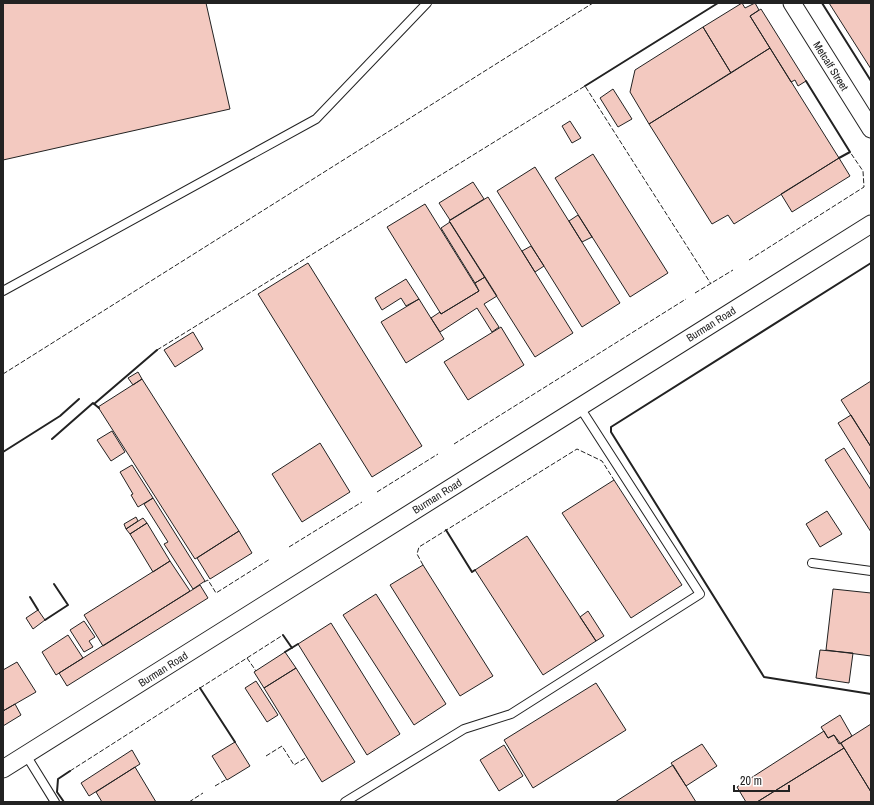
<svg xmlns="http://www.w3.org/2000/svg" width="874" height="805" viewBox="0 0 874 805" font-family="'Archivo Narrow',sans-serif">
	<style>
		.building { fill: #f3c9c0; stroke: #222 }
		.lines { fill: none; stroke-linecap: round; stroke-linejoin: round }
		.service-casing { stroke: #222; stroke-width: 10 }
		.minor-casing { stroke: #222; stroke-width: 19 }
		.service { stroke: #fff; stroke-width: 8 }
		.minor { stroke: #fff; stroke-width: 17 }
		.fence { stroke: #222; stroke-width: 1; stroke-dasharray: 5 2; stroke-linecap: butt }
		.wall { stroke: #222; stroke-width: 2 }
		.labels { text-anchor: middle; stroke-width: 3; stroke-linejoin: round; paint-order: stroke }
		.street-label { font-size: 11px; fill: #222; stroke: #fff }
	</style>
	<rect width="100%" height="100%" fill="#fff"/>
	<path class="building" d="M 3,3 L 206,3 L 230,109 L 3,160 Z
		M 742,3 L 745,8 L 755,3 L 759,10 L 750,16 L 770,48 L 731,73 L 703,27 Z
		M 829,3 L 871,3 L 871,69 Z
		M 761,9 L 806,81 L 798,86 L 795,80 L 791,82 L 750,16 Z
		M 703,27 L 731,73 L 649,124 L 630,92 L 635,70 Z
		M 770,48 L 839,158 L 734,224 L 728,215 L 712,224 L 649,124 Z
		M 613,89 L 632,119 L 618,127 L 600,98 Z
		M 570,121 L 581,138 L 572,143 L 562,126 Z
		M 593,154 L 668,273 L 630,297 L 555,178 Z
		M 839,158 L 850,176 L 792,212 L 781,194 Z
		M 535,167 L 620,303 L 582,327 L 497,191 Z
		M 473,182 L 484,199 L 450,220 L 439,203 Z
		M 488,197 L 573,333 L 535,357 L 449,221 Z
		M 425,204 L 479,291 L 441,314 L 387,227 Z
		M 578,215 L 592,237 L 582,242 L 569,221 Z
		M 450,222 L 485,277 L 475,283 L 441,228 Z
		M 531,246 L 544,266 L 535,272 L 522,251 Z
		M 308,263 L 422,446 L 372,477 L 258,294 Z
		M 485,277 L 497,296 L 484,304 L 499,327 L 492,332 L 477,308 L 440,332 L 431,318 L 440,312 L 441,314 L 479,291 L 475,283 Z
		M 406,279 L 419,299 L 406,306 L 401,298 L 382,310 L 375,298 Z
		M 419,299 L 444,339 L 406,363 L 381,322 Z
		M 501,327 L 524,365 L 468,400 L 444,362 Z
		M 193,332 L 203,349 L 175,367 L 164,350 Z
		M 138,372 L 142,379 L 133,385 L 128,378 Z
		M 142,379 L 239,531 L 195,559 L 98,407 Z
		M 871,381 L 871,447 L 841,400 Z
		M 851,415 L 871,447 L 871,476 L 838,423 Z
		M 112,431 L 125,452 L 111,461 L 97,440 Z
		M 320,443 L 350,492 L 302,522 L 272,474 Z
		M 844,448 L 871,490 L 871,532 L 825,460 Z
		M 132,465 L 153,498 L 138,507 L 131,495 L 133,494 L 120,472 Z
		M 614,480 L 682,585 L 631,618 L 562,513 Z
		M 153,498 L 205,581 L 193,589 L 164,544 L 168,542 L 144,504 Z
		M 827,511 L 842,534 L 820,547 L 806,524 Z
		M 136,517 L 138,521 L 126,529 L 124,524 Z
		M 143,518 L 147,523 L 130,534 L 126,529 Z
		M 147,523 L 170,561 L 153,572 L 130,534 Z
		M 239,531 L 252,553 L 210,579 L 197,558 Z
		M 527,536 L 596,641 L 543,675 L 475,570 Z
		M 170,561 L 190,591 L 103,646 L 84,615 Z
		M 423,565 L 493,676 L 460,696 L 390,585 Z
		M 200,585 L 208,598 L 67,686 L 59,673 Z
		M 833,589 L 871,593 L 871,656 L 826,650 Z
		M 376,594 L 446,704 L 414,725 L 343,615 Z
		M 38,610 L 45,620 L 33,629 L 26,618 Z
		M 588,611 L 604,636 L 596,641 L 580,617 Z
		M 84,621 L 95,637 L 89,641 L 93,647 L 84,652 L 70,630 Z
		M 331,623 L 400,734 L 367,755 L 298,644 Z
		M 68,635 L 83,658 L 56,675 L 42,652 Z
		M 820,650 L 853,653 L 849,683 L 816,678 Z
		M 285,652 L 296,668 L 264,688 L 254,672 Z
		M 17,662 L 36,692 L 3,711 L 3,670 Z
		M 296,668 L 355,762 L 322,782 L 264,688 Z
		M 256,681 L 278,715 L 267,722 L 245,688 Z
		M 596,683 L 626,730 L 533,788 L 504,740 Z
		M 15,704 L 21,715 L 3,726 L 3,711 Z
		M 840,715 L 852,736 L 839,744 L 834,735 L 828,738 L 821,727 Z
		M 871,724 L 871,792 L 841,743 Z
		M 824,731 L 828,738 L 834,735 L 844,748 L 757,802 L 746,802 L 737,787 Z
		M 235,742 L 250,766 L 227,780 L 212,756 Z
		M 702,744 L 717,766 L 686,786 L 671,763 Z
		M 504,745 L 523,776 L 499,791 L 480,760 Z
		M 844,748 L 871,792 L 871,802 L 757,802 Z
		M 132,750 L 140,764 L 89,796 L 81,783 Z
		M 673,765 L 696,802 L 615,802 Z
		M 135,767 L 156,802 L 102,802 L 96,792 Z"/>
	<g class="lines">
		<g class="service-casing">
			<path id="service" d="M 3,291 L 316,119 L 427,3
				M 812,563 L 871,571
				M 26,755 L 55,802
				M 345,802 L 464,729 L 511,714 L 700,594 L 579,406"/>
		</g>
		<g class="minor-casing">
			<path id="minor" d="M 792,3 L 871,129
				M 3,769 L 871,224"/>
		</g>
		<use href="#service" class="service"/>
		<use href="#minor" class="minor"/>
		<path class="fence" d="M 749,260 L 864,187 L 863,171 L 850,152
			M 695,293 L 733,270
			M 157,350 L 585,86 L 711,284
			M 3,374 L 593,3
			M 454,444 L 686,299
			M 377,492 L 438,454
			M 289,547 L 362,502
			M 423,565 L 417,554 L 419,547 L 577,449 L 602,461 L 614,480
			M 204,582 L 208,580 L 216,593 L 270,559
			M 247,658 L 256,671
			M 266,756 L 282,746 L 294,765 L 307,757
			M 70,771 L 283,635
			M 215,786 L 227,779
			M 189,802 L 203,793"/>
		<path class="wall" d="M 822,3 L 871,81
			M 806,81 L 850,152 L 839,158
			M 585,86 L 718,3
			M 871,263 L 611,427 L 611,432 L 764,677 L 871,694
			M 94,404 L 157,350
			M 52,439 L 93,403 L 99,408
			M 3,452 L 60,416 L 79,399
			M 446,530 L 472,572 L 475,570
			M 30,597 L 38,610
			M 45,620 L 68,605 L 54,584
			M 283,635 L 292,648
			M 285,652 L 298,644
			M 200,688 L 235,742
			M 64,802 L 57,792 L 58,779 L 70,771"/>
	</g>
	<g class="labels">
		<g class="street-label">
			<text transform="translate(831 66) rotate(58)" y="4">Metcalf Street</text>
			<text transform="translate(711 324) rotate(-32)" y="4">Burman Road</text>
			<text transform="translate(437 496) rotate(-32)" y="4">Burman Road</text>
			<text transform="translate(163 669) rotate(-32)" y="4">Burman Road</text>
		</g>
	</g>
	<rect width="874" height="805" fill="none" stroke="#222222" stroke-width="8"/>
	<path d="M734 785v6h55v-6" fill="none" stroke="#222222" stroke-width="2"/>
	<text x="740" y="785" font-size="12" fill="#222222" stroke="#ffffff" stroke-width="3" paint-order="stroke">20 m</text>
</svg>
